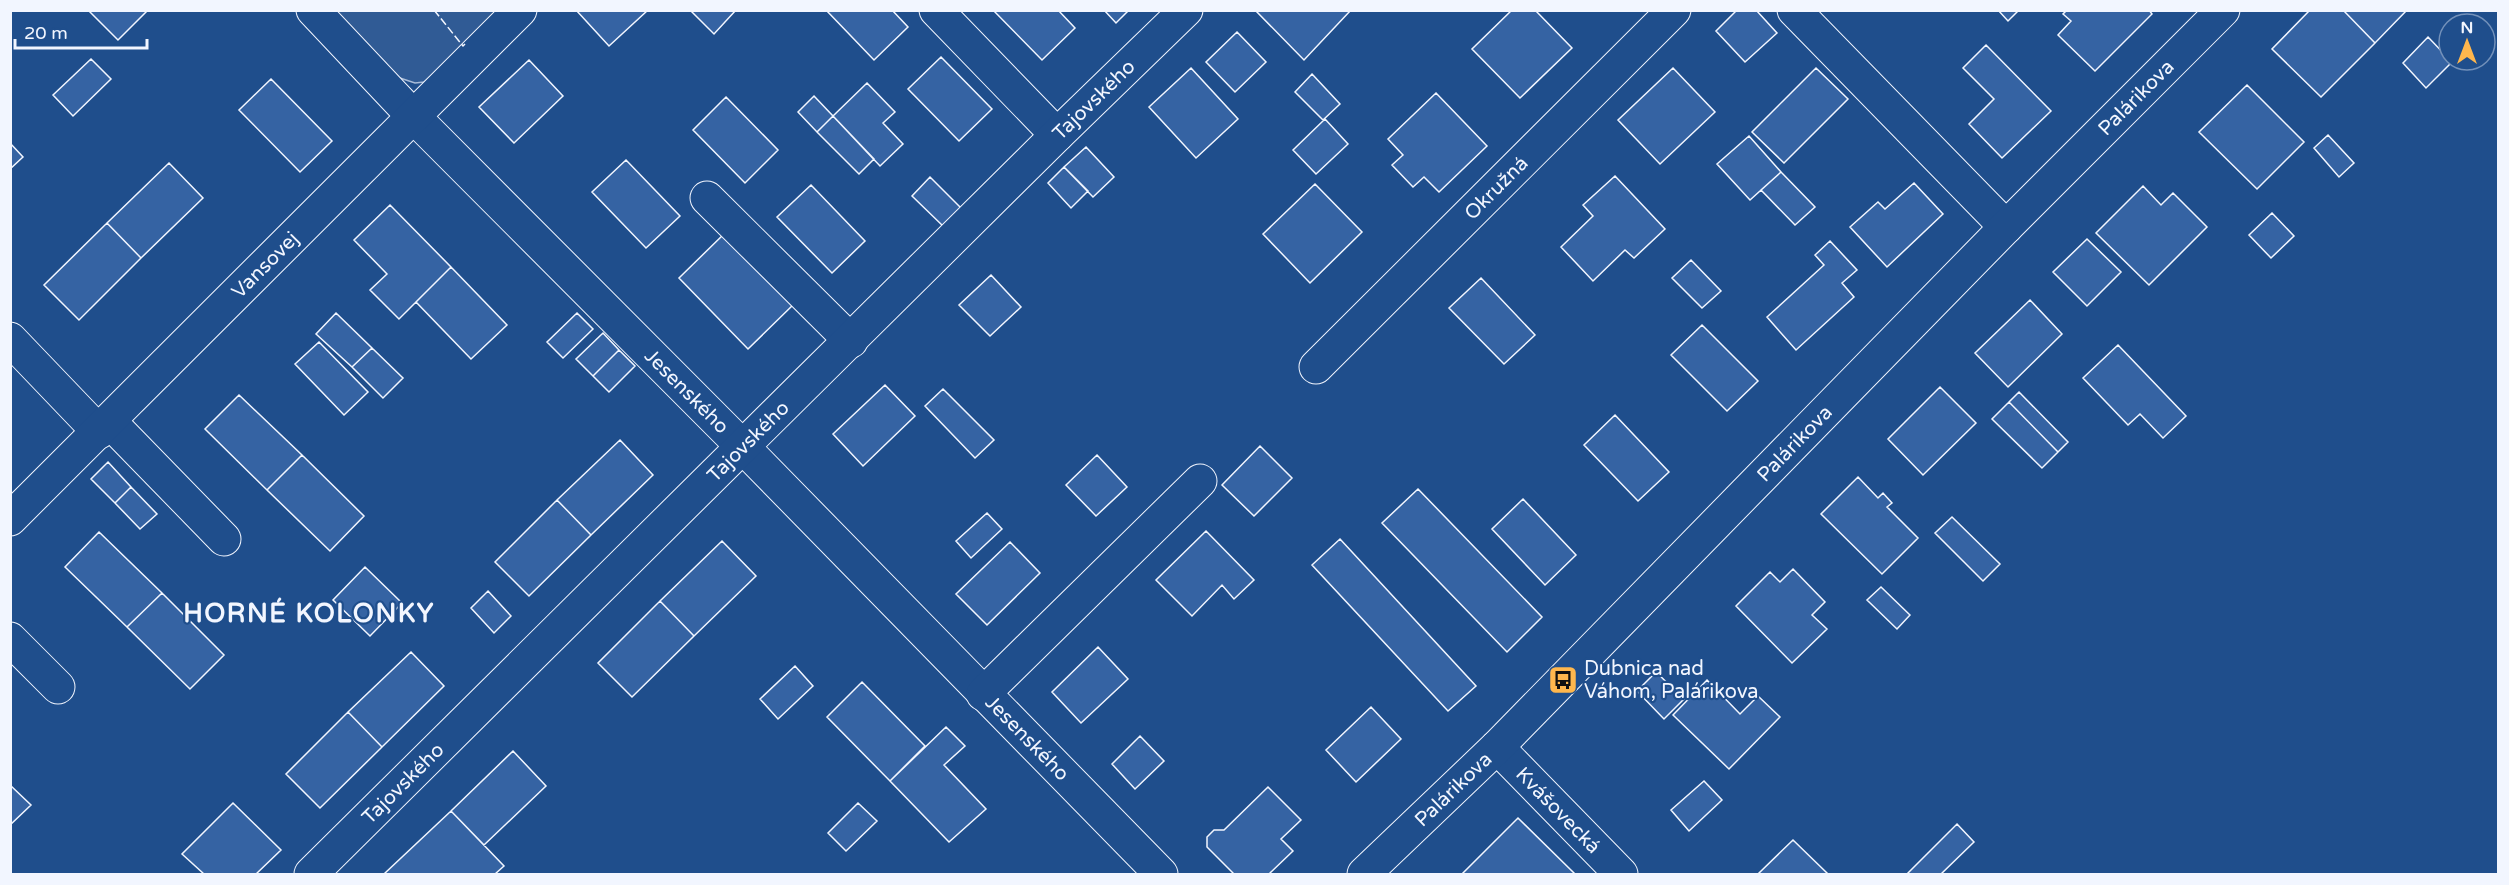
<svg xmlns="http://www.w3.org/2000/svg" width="2509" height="885" viewBox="0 0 2509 885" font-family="'Varela Round',sans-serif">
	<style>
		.built { fill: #305b95; stroke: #a8bbd7; stroke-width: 1.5 }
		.building { fill: #3563a3; stroke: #f2f6ff; stroke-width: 1.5 }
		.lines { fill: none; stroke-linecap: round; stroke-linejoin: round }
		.minor-casing { stroke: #f2f6ff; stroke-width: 35 }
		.minor { stroke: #1f4e8c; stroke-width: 33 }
		.fence { stroke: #f2f6ff; stroke-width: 1.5; stroke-dasharray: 8 3; stroke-linecap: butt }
		.labels { text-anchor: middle; stroke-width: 4.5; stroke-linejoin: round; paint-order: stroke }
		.street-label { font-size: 20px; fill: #f2f6ff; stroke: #1f4e8c }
		.poi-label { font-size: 20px; fill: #f2f6ff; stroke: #1f4e8c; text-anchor: start }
		.district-label { font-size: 26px; font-weight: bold; letter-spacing: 1.5px; fill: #f2f6ff; stroke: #1f4e8c }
	</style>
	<rect width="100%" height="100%" fill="#1f4e8c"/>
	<path class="built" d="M 332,11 L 507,11 L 424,82 L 415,83 L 397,77 Z"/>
	<path class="building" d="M 88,10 L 148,10 L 118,40 Z
		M 576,10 L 648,10 L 609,46 Z
		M 690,10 L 736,10 L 714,34 Z
		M 826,10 L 892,10 L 908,27 L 874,60 Z
		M 993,10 L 1058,10 L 1075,28 L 1042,60 Z
		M 1104,10 L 1129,10 L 1116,23 Z
		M 1351,10 L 1304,60 L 1256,11 L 1257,10 Z
		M 1512,10 L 1535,10 L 1572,48 L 1520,98 L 1472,49 Z
		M 1737,10 L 1756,10 L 1777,33 L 1745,62 L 1716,31 Z
		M 1998,10 L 2019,10 L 2008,21 Z
		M 2067,10 L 2149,10 L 2152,14 L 2095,71 L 2058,35 L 2071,21 L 2063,14 Z
		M 2310,10 L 2343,10 L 2375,43 L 2321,97 L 2272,49 Z
		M 2343,10 L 2407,10 L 2375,43 Z
		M 1237,32 L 1266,62 L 1235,92 L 1206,62 Z
		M 2428,37 L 2452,62 L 2426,88 L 2403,63 Z
		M 1986,45 L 2051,111 L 2002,158 L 1969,124 L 1994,99 L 1963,68 Z
		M 941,57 L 992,109 L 959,141 L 908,89 Z
		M 91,59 L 111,79 L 73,116 L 53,95 Z
		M 529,60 L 563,96 L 514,143 L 479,107 Z
		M 1191,68 L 1238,119 L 1196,158 L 1149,107 Z
		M 1673,68 L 1715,112 L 1660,164 L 1618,120 Z
		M 1816,68 L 1848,99 L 1784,163 L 1752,132 Z
		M 1312,74 L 1340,104 L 1323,120 L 1295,92 Z
		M 271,79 L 332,141 L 300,172 L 239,110 Z
		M 867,83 L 895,112 L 883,123 L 903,144 L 880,166 L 833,116 Z
		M 2247,85 L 2304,142 L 2257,189 L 2199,132 Z
		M 1436,93 L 1487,146 L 1439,192 L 1424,177 L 1413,187 L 1392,165 L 1403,155 L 1388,139 Z
		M 814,96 L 833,116 L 817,132 L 798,112 Z
		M 726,97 L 778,150 L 745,183 L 693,130 Z
		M 833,116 L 874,159 L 859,174 L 817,132 Z
		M 1325,119 L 1348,144 L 1316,174 L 1293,150 Z
		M 2328,135 L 2354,163 L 2339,177 L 2314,148 Z
		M 1749,136 L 1781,172 L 1750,200 L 1717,164 Z
		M 10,143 L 23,157 L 10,169 Z
		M 1086,147 L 1114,177 L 1093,197 L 1064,167 Z
		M 626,160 L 680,216 L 646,248 L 592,192 Z
		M 169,163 L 203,198 L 141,258 L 107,223 Z
		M 1064,167 L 1088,191 L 1071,208 L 1048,183 Z
		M 1781,172 L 1815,207 L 1795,225 L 1761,190 Z
		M 1615,176 L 1665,229 L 1634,258 L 1625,250 L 1593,281 L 1561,247 L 1593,216 L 1583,205 Z
		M 930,177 L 961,208 L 944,227 L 912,196 Z
		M 1914,183 L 1943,214 L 1887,267 L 1850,227 L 1878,202 L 1885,209 Z
		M 1315,184 L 1362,232 L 1310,283 L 1263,234 Z
		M 811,185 L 865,241 L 832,273 L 777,217 Z
		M 2143,186 L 2161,205 L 2173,193 L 2207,227 L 2149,285 L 2096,233 Z
		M 390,205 L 451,267 L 399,319 L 370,290 L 387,274 L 354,240 Z
		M 2272,213 L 2294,236 L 2271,258 L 2249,235 Z
		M 107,223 L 141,258 L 79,320 L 44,285 Z
		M 727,231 L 796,302 L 748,349 L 679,278 Z
		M 2087,239 L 2121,272 L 2087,306 L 2053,272 Z
		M 1830,241 L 1857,270 L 1842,283 L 1854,297 L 1796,350 L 1767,317 L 1824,265 L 1815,255 Z
		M 1691,260 L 1721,291 L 1702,308 L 1672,278 Z
		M 451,267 L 507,325 L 471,359 L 416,302 Z
		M 991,275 L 1021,307 L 990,336 L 959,305 Z
		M 1481,278 L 1535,335 L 1504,364 L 1449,308 Z
		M 2030,300 L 2062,334 L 2008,387 L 1975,353 Z
		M 336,313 L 372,348 L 352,367 L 316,334 Z
		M 577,313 L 593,329 L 563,358 L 547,342 Z
		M 1702,325 L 1758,381 L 1727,411 L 1671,355 Z
		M 603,333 L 619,350 L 593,376 L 576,359 Z
		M 319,342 L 368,392 L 344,415 L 295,364 Z
		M 2118,345 L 2186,416 L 2163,438 L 2140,414 L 2128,425 L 2083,378 Z
		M 372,348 L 403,378 L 383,398 L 352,367 Z
		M 619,350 L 635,366 L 609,392 L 593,376 Z
		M 885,385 L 915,416 L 863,466 L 833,434 Z
		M 1940,387 L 1976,423 L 1923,475 L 1888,439 Z
		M 943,389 L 994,440 L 975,458 L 925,406 Z
		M 2019,392 L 2068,442 L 2058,452 L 2009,402 Z
		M 239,395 L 302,455 L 267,490 L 205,429 Z
		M 2009,402 L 2058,452 L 2042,468 L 1992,419 Z
		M 1615,415 L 1669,472 L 1638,501 L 1584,445 Z
		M 620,440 L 653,475 L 591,535 L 557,500 Z
		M 1260,446 L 1292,478 L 1254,516 L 1222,485 Z
		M 302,455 L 364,516 L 330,551 L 267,490 Z
		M 1097,455 L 1127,487 L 1096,516 L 1066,485 Z
		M 108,462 L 131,487 L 115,503 L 91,479 Z
		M 1858,477 L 1878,498 L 1883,493 L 1892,503 L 1887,507 L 1918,538 L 1882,574 L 1821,514 Z
		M 131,487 L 157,514 L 140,529 L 115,503 Z
		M 1418,489 L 1542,617 L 1507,652 L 1382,523 Z
		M 1523,499 L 1576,555 L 1545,585 L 1492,529 Z
		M 557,500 L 591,535 L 529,596 L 495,562 Z
		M 987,513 L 1002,529 L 971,558 L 956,541 Z
		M 1952,517 L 2000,564 L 1983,581 L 1935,533 Z
		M 1206,531 L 1254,580 L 1234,599 L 1222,585 L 1192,616 L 1156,580 Z
		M 99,532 L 162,593 L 127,627 L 65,567 Z
		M 1340,539 L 1476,686 L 1448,711 L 1312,565 Z
		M 722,541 L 756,576 L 694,636 L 660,601 Z
		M 1010,542 L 1040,573 L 987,625 L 956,594 Z
		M 365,567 L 402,603 L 370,636 L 333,600 Z
		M 1793,569 L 1825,602 L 1812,615 L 1827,629 L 1792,663 L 1736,606 L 1770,572 L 1780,582 Z
		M 1881,587 L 1910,615 L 1897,629 L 1867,600 Z
		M 488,591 L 511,616 L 494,633 L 471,608 Z
		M 162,593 L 224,655 L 190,689 L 127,627 Z
		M 660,601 L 694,636 L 632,697 L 598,663 Z
		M 1098,647 L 1128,679 L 1081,723 L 1052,692 Z
		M 411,652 L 444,686 L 382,747 L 348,712 Z
		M 795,666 L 813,686 L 778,719 L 760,699 Z
		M 1656,672 L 1684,699 L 1664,719 L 1637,691 Z
		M 1707,680 L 1740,714 L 1758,696 L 1780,717 L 1729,769 L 1673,715 Z
		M 862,682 L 925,746 L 890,781 L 827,717 Z
		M 1371,707 L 1401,739 L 1356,782 L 1326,750 Z
		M 348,712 L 382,747 L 320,808 L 286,774 Z
		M 946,727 L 965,746 L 944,765 L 986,809 L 949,842 L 890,781 Z
		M 1140,736 L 1164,761 L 1135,789 L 1112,764 Z
		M 513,751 L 546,786 L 484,845 L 451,811 Z
		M 1704,781 L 1722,800 L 1689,831 L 1671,810 Z
		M 10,785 L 31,805 L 10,825 Z
		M 1268,787 L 1301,820 L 1281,839 L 1293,851 L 1269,874 L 1234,874 L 1207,847 L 1207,837 L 1214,830 L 1224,830 Z
		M 233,803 L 281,850 L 256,874 L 204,874 L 182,854 Z
		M 858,803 L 877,821 L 846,851 L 828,833 Z
		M 451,811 L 504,866 L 495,874 L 384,874 Z
		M 1518,818 L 1575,874 L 1462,874 Z
		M 1957,824 L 1974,842 L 1941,874 L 1907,874 Z
		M 1793,840 L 1828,874 L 1758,874 Z"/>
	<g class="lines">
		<g class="minor-casing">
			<g id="minor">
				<path id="s1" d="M 313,10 L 413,116 L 743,447 L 1161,874"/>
				<path d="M 936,10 L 1057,135"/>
				<path d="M 1794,10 L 2006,227"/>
				<path d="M 707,198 L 851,341"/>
				<path d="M 10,339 L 99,432"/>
				<path id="s2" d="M 1316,367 L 1674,10"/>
				<path d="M 110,422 L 224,539"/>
				<path id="s3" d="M 10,519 L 520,10"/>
				<path d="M 10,639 L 58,687"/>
				<path d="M 983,694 L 1200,481"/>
				<path id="s4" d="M 1497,747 L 1621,874"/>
				<path id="s5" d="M 311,874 L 1057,135 L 1186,10"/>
				<path id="s6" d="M 1364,874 L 1497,747 L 2006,227 L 2223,10"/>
			</g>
		</g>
		<use href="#minor" class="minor"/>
		<path class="fence" d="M 434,10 L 463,46 L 465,44"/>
	</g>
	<defs>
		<g id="bus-square" transform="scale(1.5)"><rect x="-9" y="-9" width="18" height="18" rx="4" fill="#ffb74d" stroke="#1f4e8c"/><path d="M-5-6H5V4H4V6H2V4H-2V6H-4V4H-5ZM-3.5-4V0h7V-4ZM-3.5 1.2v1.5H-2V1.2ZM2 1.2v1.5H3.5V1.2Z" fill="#111"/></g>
	</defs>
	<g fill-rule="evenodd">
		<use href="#bus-square" x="1563" y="680"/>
	</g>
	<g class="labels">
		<g class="street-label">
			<text dy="7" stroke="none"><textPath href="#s6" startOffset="1095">Palárikova</textPath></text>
			<text dy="7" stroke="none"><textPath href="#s5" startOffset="1101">Tajovského</textPath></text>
			<text dy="7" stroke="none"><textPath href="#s2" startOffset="254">Okružná</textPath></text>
			<text dy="7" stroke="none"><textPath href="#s3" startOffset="360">Vansovej</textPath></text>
			<text dy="7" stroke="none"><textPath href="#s1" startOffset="534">Jesenského</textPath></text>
			<text dy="7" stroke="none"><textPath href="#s5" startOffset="615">Tajovského</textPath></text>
			<text dy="7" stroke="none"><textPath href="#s6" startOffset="609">Palárikova</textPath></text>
			<text dy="7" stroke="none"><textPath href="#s1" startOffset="1020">Jesenského</textPath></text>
			<text dy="7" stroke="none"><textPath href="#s5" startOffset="129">Tajovského</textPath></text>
			<text dy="7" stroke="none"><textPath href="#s6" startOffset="123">Palárikova</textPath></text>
			<text dy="7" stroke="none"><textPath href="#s4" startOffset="88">Kvášovecká</textPath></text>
		</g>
		<g class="poi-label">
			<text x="1584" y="675">Dubnica nad<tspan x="1584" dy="23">Váhom, Palárikova</tspan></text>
		</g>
		<g class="district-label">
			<text x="309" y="622">HORNÉ KOLONKY</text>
		</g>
	</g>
	<rect width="2509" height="885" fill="none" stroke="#f2f6ff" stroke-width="24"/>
	<g transform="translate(2467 42)"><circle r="28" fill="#1f4e8c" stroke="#7391ba" stroke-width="1.5"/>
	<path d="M0-4.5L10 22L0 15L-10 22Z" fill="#ffb74d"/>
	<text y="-9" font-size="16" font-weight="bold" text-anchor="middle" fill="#f2f6ff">N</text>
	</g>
	<path d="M15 39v9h132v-9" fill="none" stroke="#f2f6ff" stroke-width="3"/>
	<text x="24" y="39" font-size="18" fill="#f2f6ff" stroke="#1f4e8c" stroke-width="4.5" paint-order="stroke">20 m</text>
</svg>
